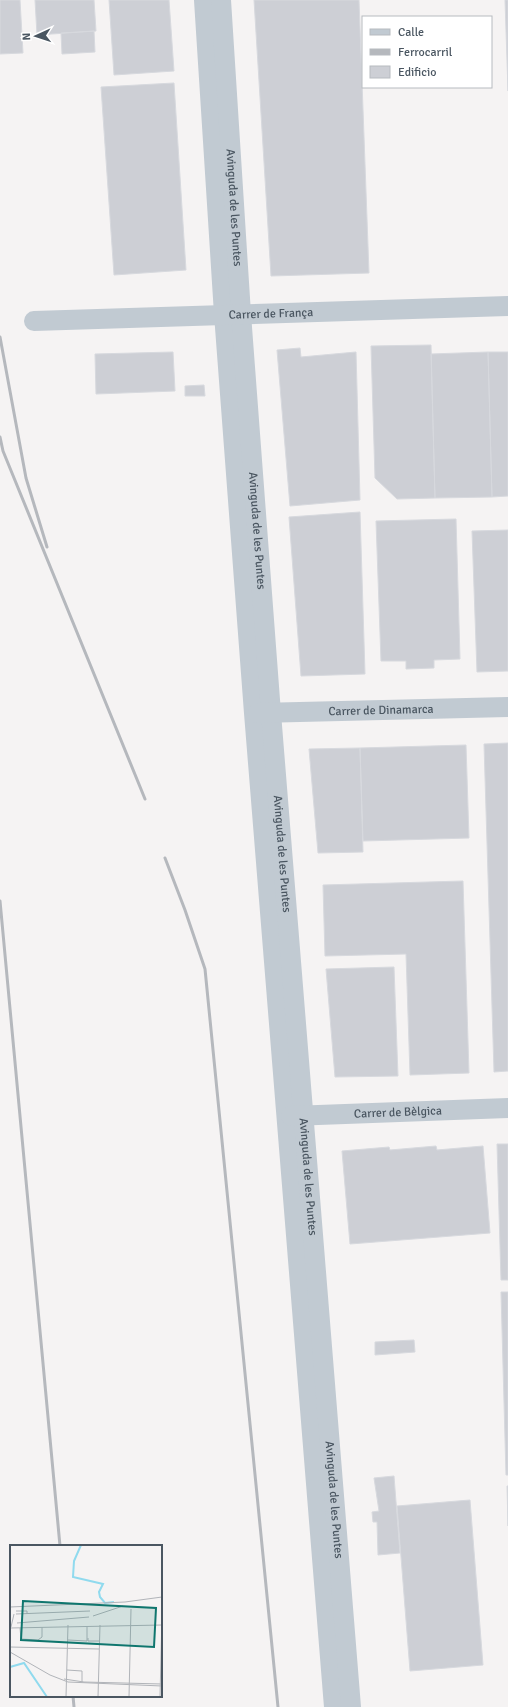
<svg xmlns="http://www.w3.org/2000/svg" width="508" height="1707" viewBox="0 0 508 1707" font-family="Signika,sans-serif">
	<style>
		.building { fill: #cdcfd5; stroke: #d7d9de }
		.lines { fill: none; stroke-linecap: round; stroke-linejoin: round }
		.minor { stroke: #c1cad2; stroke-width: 20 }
		.rail { stroke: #b5b8bd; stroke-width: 3 }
		.labels { text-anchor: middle; stroke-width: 3.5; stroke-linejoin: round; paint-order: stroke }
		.street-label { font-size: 12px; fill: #4a5661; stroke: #fff }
		.inset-river { fill: none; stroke: #90daee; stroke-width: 2 }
		.inset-road { fill: none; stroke: #b1b4b9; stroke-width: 1 }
		.view { fill: #0f766e; fill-opacity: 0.15; stroke: #0f766e; stroke-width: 2 }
		.inset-edge { fill: none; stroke: #4a5661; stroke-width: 2 }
	</style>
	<rect width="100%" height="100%" fill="#f5f3f3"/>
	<path class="building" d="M 0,0 L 20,0 L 23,53 L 0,54 Z
		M 35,0 L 94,0 L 96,31 L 37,35 Z
		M 109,0 L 169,0 L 174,71 L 114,75 Z
		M 254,0 L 359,0 L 369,273 L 271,276 Z
		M 505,0 L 508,0 L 508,91 Z
		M 94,31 L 95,52 L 62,54 L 61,33 Z
		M 174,83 L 186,270 L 114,275 L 101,87 Z
		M 431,345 L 435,498 L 397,499 L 375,478 L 371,346 Z
		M 300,348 L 301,357 L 356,352 L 360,500 L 290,506 L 277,350 Z
		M 173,352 L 175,391 L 96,394 L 95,354 Z
		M 488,352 L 492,497 L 435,498 L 431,354 Z
		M 488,352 L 508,352 L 508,496 L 492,497 Z
		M 204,385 L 205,396 L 185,396 L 185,386 Z
		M 360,512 L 365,674 L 301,676 L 289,517 Z
		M 456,519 L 460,659 L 434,660 L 434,668 L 406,669 L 406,661 L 381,661 L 376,521 Z
		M 508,530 L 508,671 L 477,672 L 472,531 Z
		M 508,743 L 508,1071 L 494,1072 L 484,744 Z
		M 466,745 L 469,838 L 363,841 L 360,748 Z
		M 360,748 L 363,852 L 318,853 L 309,749 Z
		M 463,881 L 469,1073 L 410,1075 L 406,954 L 325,956 L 323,885 Z
		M 394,967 L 398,1076 L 335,1077 L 326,969 Z
		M 497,1144 L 508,1144 L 508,1280 L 501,1280 Z
		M 436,1146 L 437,1150 L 483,1146 L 490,1233 L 350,1244 L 342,1151 L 389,1147 L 390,1150 Z
		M 501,1292 L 508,1292 L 508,1475 L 506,1475 Z
		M 414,1340 L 415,1352 L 375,1355 L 375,1342 Z
		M 394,1476 L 400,1553 L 378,1555 L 377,1522 L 373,1522 L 372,1512 L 379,1511 L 374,1478 Z
		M 507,1486 L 508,1486 L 508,1526 Z
		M 470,1500 L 483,1665 L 410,1671 L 397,1506 Z"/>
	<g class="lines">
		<g class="minor">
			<path d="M 204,0 L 224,314 L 254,713 L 334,1707"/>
			<path id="s1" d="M 221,0 L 241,314 L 271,713 L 351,1707"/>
			<path id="s2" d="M 34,321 L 508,306"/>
			<path id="s3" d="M 258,713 L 508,707"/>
			<path id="s4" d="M 291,1116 L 508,1108"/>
		</g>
		<path class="rail" d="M 0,337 L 26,478 L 47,547
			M 0,437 L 3,451 L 145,799
			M 165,858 L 185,910 L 205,969 L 278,1707
			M 0,901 L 60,1546
			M 73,1696 L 74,1707"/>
	</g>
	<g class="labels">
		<g class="street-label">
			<text dy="4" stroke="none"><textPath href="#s1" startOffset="208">Avinguda de les Puntes</textPath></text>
			<text dy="4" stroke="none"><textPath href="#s2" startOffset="237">Carrer de França</textPath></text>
			<text dy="4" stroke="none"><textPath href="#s1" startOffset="532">Avinguda de les Puntes</textPath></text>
			<text dy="4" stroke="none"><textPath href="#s3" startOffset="123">Carrer de Dinamarca</textPath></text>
			<text dy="4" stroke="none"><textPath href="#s1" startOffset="856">Avinguda de les Puntes</textPath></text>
			<text dy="4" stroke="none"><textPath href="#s4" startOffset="107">Carrer de Bèlgica</textPath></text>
			<text dy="4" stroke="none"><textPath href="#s1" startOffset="1180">Avinguda de les Puntes</textPath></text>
			<text dy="4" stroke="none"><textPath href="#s1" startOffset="1504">Avinguda de les Puntes</textPath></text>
		</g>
	</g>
	<g transform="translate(10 1545)">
		<rect width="152" height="152" fill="#f5f3f3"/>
		<path class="inset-river" d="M 71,0 L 64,16 L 63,32 L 93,39 L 89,47 L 90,52 L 95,58 L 104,57M 0,122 L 14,118 L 37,152"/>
		<path class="inset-road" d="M 0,62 L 115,57 L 152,52M 6,66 L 17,66 L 17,69M 6,69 L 80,66M 83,71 L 113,61M 7,78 L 79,72M 1,82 L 4,69M 0,83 L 152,80M 10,83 L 11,94 L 28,95 L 32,92 L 32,82M 78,93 L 78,96 L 89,96M 58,95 L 77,96 L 77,81M 0,102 L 89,104M 0,107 L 40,130 L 58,137 L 152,141M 57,125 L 72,126 L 72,137M 54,134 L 74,137 L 152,139M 56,152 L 58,80M 88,152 L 90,80M 119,152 L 121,64M 150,152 L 152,70"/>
		<path class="view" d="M 13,56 L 146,63 L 144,102 L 11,95 Z"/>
		<rect width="152" height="152" class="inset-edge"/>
	</g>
	<rect x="362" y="16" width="130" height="72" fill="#ffffff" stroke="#b7bbc0"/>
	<rect x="370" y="29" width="20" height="6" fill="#c1cad2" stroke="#b7bbc0"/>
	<text x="398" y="36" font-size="12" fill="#4a5661">Calle</text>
	<rect x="370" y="49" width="20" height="6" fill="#b5b8bd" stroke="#b7bbc0"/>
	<text x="398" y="56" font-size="12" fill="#4a5661">Ferrocarril</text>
	<rect x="370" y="66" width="20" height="12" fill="#cdcfd5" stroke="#b7bbc0"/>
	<text x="398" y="76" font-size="12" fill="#4a5661">Edificio</text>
	<g transform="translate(36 36) rotate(267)" stroke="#ffffff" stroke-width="3" paint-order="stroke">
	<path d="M0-3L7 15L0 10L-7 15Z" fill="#4a5661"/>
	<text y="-6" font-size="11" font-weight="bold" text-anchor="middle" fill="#4a5661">N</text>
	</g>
</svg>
